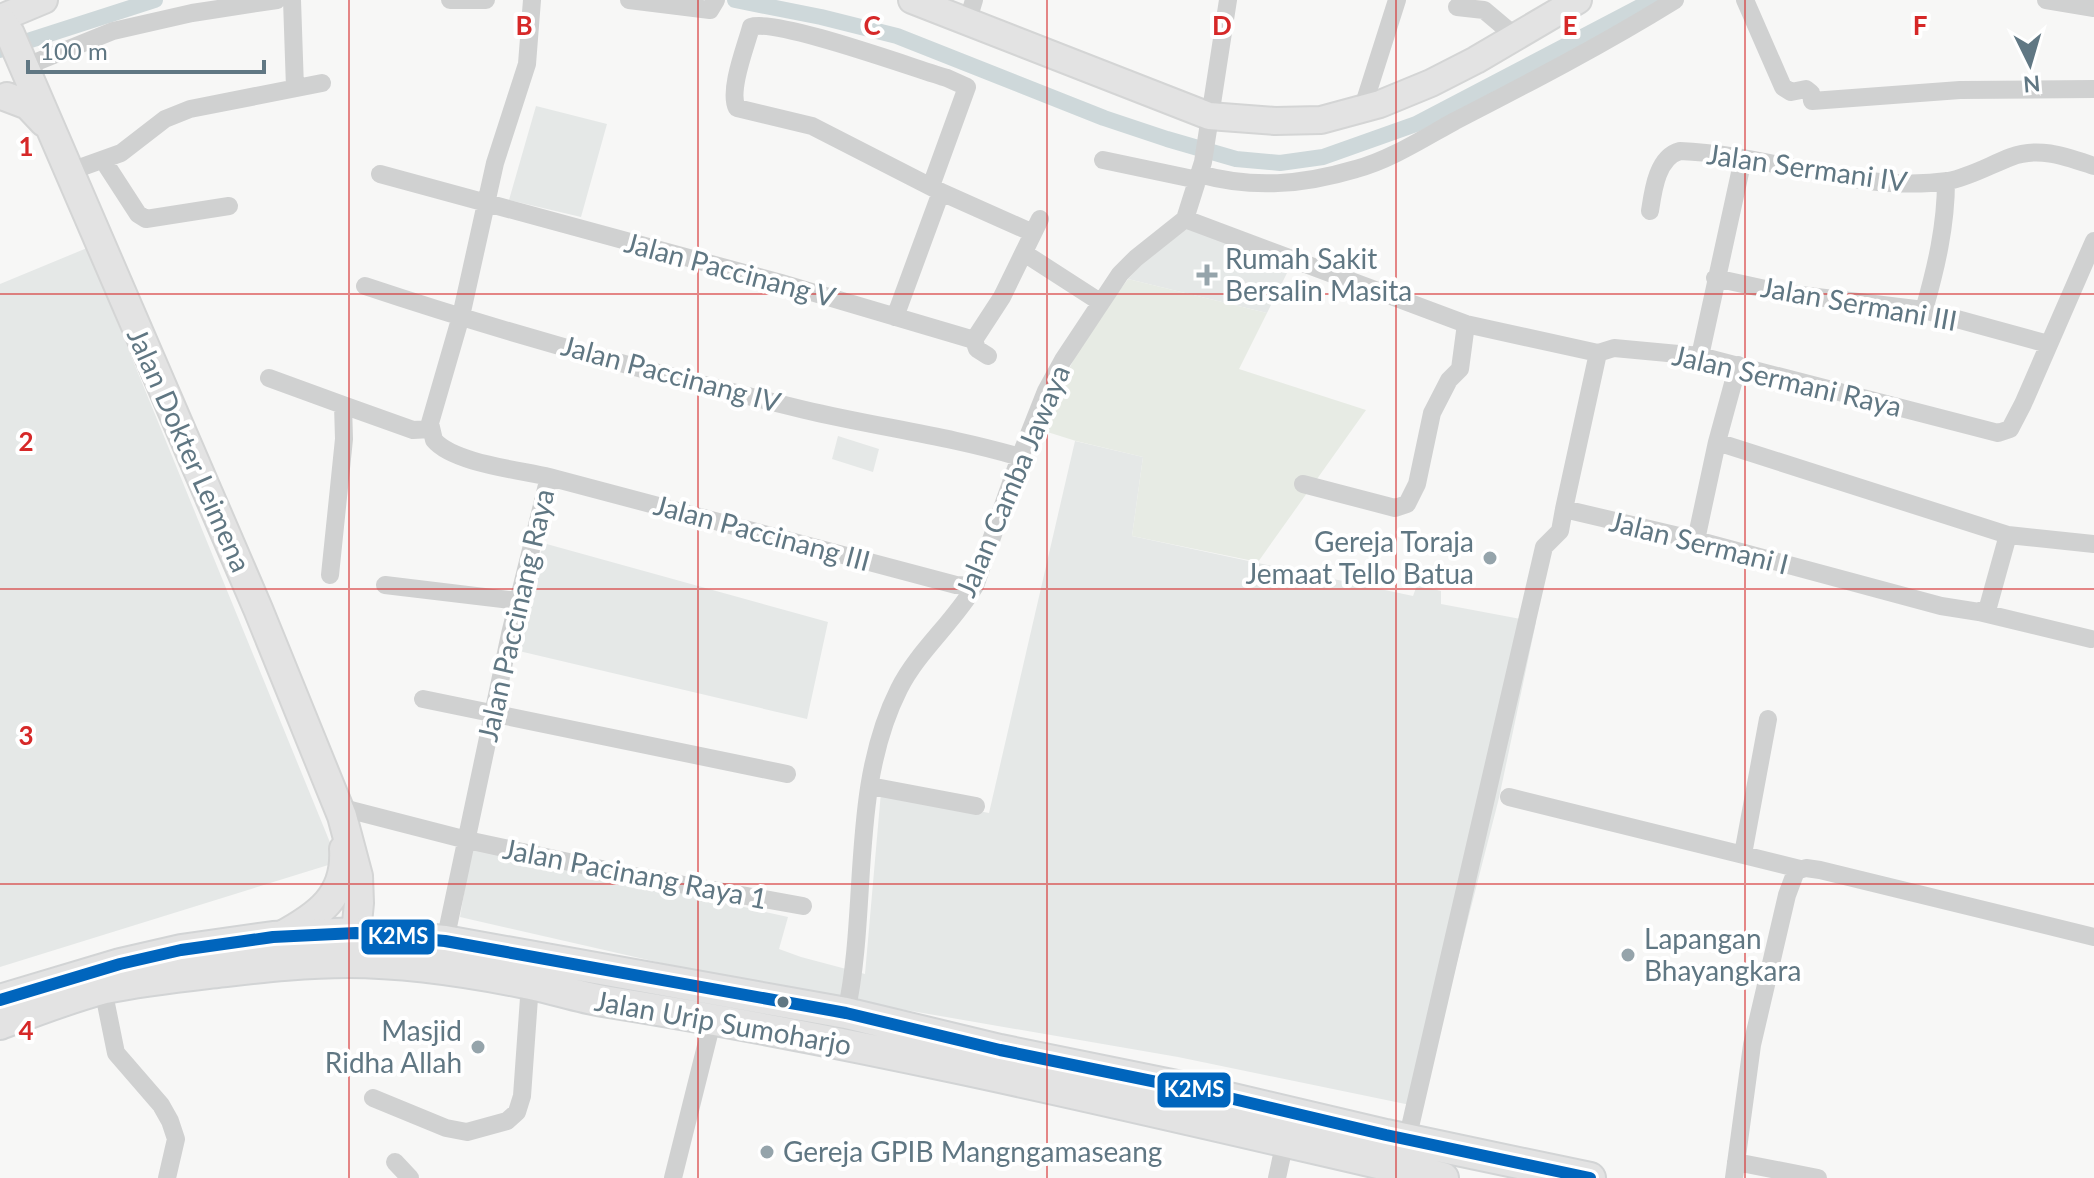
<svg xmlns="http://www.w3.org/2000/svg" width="2094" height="1178" viewBox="0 0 2094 1178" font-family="Lato,sans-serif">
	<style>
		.built { fill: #e5e8e7 }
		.green { fill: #e7ebe4 }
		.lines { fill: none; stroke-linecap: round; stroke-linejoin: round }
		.canal { stroke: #ced8da; stroke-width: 16 }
		.secondary-casing { stroke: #d4d5d5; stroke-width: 30 }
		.primary-casing { stroke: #d4d5d5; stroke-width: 32 }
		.trunk-casing { stroke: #d2d4d5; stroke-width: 34 }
		.minor { stroke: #d0d1d1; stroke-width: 18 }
		.secondary { stroke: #e3e3e3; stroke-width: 26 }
		.primary { stroke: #e3e3e3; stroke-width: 28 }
		.trunk { stroke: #e3e3e3; stroke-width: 30 }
		.bus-1-casing { stroke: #fff; stroke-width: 18 }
		.bus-1 { stroke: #0065bd; stroke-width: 12 }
		.grid { fill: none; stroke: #d62828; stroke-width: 2; stroke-opacity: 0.55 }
		.poi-dot { fill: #95a4ab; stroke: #fff; stroke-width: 3 }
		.bus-dot { fill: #607783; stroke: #fff; stroke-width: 3 }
		.labels { text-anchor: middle; stroke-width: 8; stroke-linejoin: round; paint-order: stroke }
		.street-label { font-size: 28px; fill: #607783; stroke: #fff }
		.poi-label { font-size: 28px; fill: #607783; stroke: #fff; text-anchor: start }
		.grid-label { font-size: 26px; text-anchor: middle; font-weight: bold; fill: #d62828; stroke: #fff; stroke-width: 8; stroke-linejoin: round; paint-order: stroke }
		.line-badge { stroke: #fff; stroke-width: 3 }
		.badge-label { font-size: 22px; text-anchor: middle; font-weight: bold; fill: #fff }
	</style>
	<rect width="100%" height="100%" fill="#f7f7f6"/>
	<path class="built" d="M 536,106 L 607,124 L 581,217 L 509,200 Z
		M 1194,222 L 1292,263 L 1267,313 L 1128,279 L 1152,253 Z
		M 87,248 L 338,862 L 0,967 L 0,284 Z
		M 838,436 L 879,449 L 873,472 L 832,459 Z
		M 1075,441 L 1143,457 L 1132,536 L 1413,596 L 1417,585 L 1441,591 L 1441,604 L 1536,622 L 1499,798 L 1420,1107 L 1178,1057 L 749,983 L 460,917 L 472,846 L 788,917 L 779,949 L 801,957 L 865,974 L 881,792 L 989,813 Z
		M 543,543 L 828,622 L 807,719 L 519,651 Z"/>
	<path class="green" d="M 1128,279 L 1267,313 L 1239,369 L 1366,410 L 1258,562 L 1132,536 L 1143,457 L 1076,441 L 1041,430 L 1083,339 Z"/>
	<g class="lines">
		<path class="canal" d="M 735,0 L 821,17 L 897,36 L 1104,118 L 1167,139 L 1236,159 L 1280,163 L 1323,157 L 1416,124 L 1653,0
			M 0,50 L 155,0"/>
		<g class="secondary-casing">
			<path id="secondary" d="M 912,0 L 1209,116 L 1275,121 L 1321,120 L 1380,104 L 1431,83 L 1476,60 L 1578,0
				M 1,18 L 44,0"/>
		</g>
		<g class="primary-casing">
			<path id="primary" d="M 0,19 L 10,34 L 258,609 L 342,816 L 358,876 L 359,903 L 356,933
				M 7,97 L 28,105 L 44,122
				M 281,936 C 318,916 347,896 344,849"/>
		</g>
		<g class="trunk-casing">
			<path id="trunk" d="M 0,1000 L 120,964 L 181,950 L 273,937 L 356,933 L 445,941 L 846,1013 L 1000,1050 L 1191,1089 L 1386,1135 L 1590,1178
				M 0,1024 C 34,1011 70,997 105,988 C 139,981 173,977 208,973 C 254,968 301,962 348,962 C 408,962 472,972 531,984 C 555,989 579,997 603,1001 C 886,1046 1164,1114 1443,1178"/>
		</g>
		<path class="minor" d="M 292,0 L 295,88
			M 450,0 L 486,0
			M 629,0 L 710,10 L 716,0
			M 1745,0 L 1783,87 L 1791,92 L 1806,89 L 1811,93 L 1812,101 L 1960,90 L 2094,89
			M 2046,0 L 2094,8
			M 1457,7 L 1484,10 L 1516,37
			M 968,20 L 974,0
			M 24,67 L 113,31 L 192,13 L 277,0
			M 1362,110 L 1397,0
			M 103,160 L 138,214 L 146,219 L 229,206
			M 1103,160 L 1198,180
			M 68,172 L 121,153 L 165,119 L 190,109 L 322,83
			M 380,174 L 781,283 L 974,340
			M 1199,174 C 1253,189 1302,185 1356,169 C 1390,160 1424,138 1455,121 C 1529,83 1604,44 1675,0
			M 931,186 L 967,87 L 947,78 C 913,68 776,18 751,27 C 746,46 728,91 737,108 L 812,126 L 941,192 L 1033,233
			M 1650,211 C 1653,191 1657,157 1680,151 C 1768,154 1860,194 1948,181 C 1970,177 1990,165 2011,157 C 2039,146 2067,157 2094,166
			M 1185,219 L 1466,324 L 1598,353 L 1614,348 L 1700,356 L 1998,433 L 2010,429 L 2023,404 L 2094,241
			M 1024,253 L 1100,302
			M 1715,278 L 1784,293 L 1924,310 L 2048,344
			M 365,286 C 509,334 658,375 805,410 C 877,427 949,436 1020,457
			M 1924,310 C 1936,268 1946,226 1946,181
			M 895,317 L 941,192
			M 974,340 L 1002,297 L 1040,219
			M 974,340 L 977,349 L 988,356
			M 1598,353 L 1564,509 L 1696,540 L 1941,606 L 1979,612 L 1988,607 L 2008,535 L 2094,544
			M 1700,356 L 1743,159
			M 269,378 L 343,405 L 344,439 L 330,575
			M 343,405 L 413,430 L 431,429
			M 1717,442 L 2008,535
			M 549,477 L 956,585 L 975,586
			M 1303,484 L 1395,508 L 1407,504 L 1417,484 L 1432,413 L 1449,380 L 1460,369 L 1466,324
			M 1696,540 L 1717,442 L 1738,365
			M 385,585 L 518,601
			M 1979,612 L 2091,639
			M 423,699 L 787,774
			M 870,786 L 976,806
			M 1509,797 L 1800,869
			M 339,807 L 467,840 L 634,876 L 803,906
			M 1743,854 L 1768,719
			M 445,941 L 510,634 L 549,477 C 520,470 453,463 434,440 L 430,423 L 461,316 L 495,163 L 527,64 L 532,0
			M 103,989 L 116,1053 L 161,1105 L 170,1121 L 176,1139 L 167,1178
			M 846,1013 C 869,908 849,788 899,689 C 918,651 953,623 975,586 L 1020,457 L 1046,391 L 1063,360 L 1120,274 L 1136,258 L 1185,219 L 1203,162 L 1228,0
			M 373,1098 L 446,1128 L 467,1132 L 507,1121 L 517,1112 L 522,1096 L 530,984
			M 1407,1140 L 1544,547 L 1560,531 L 1564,509
			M 395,1162 L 410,1178
			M 1736,1162 L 1818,1178
			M 673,1178 L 713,1018
			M 1277,1178 L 1287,1132
			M 1734,1178 L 1752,1045 L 1787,895 L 1796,871 L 1806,868 L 1820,870 L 2094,937"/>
		<use href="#secondary" class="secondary"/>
		<use href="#primary" class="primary"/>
		<use href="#trunk" class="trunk"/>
		<g class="bus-1-casing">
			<path id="bus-1" d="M 0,1000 L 120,964 L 181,950 L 273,937 L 356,933 L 445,941 L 846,1013 L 1000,1050 L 1191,1089 L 1386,1135 L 1590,1178"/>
		</g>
		<use href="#bus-1" class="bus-1"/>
	</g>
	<path class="grid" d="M 349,0 L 349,1178M 698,0 L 698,1178M 1047,0 L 1047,1178M 1396,0 L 1396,1178M 1745,0 L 1745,1178M 0,294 L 2094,294M 0,589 L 2094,589M 0,884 L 2094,884"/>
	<g class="poi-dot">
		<path d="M1203 263h8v8h8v8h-8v8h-8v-8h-8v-8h8z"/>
		<circle cx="1490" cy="558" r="8"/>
		<circle cx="1628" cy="955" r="8"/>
		<circle cx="478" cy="1047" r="8"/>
		<circle cx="767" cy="1152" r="8"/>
	</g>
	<circle class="bus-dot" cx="783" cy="1002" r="7"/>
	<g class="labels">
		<g class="street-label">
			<text transform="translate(1807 168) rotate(8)" y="10">Jalan Sermani IV</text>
			<text transform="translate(730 270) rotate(15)" y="10">Jalan Paccinang V</text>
			<text transform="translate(1859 304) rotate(10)" y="10">Jalan Sermani III</text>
			<text transform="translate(671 374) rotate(15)" y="10">Jalan Paccinang IV</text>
			<text transform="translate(1787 381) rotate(13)" y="10">Jalan Sermani Raya</text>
			<text transform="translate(189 450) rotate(66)" y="10">Jalan Dokter Leimena</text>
			<text transform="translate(1013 481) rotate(-67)" y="10">Jalan Camba Jawaya</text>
			<text transform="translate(762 533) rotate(15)" y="10">Jalan Paccinang III</text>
			<text transform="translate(1699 543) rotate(14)" y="10">Jalan Sermani I</text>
			<text transform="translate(516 615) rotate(-77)" y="10">Jalan Paccinang Raya</text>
			<text transform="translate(635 874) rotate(11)" y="10">Jalan Pacinang Raya 1</text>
			<text transform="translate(723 1023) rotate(10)" y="10">Jalan Urip Sumoharjo</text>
		</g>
		<g class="poi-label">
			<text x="1225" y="269">Rumah Sakit<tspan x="1225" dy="32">Bersalin Masita</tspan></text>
			<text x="1474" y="552" text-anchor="end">Gereja Toraja<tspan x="1474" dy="32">Jemaat Tello Batua</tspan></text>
			<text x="1644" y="949">Lapangan<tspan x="1644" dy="32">Bhayangkara</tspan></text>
			<text x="462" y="1041" text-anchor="end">Masjid<tspan x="462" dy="32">Ridha Allah</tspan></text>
			<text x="783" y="1162">Gereja GPIB Mangngamaseang</text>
		</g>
	</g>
	<g class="grid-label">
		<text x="524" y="35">B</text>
		<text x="872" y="35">C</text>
		<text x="1222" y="35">D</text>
		<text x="1570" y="35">E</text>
		<text x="1920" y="35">F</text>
		<text x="26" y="156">1</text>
		<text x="26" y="451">2</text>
		<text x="26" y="745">3</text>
		<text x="26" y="1040">4</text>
	</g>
	<g class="line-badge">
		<rect x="360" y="918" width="76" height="38" rx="8" fill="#0065bd"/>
		<rect x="1156" y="1071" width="76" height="38" rx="8" fill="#0065bd"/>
	</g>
	<g class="badge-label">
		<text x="398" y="944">K2MS</text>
		<text x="1194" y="1097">K2MS</text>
	</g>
	<g transform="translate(2030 64) rotate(175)" stroke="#ffffff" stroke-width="6" paint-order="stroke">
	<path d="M0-6L14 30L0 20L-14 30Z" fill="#607783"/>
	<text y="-12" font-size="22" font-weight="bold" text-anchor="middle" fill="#607783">N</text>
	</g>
	<path d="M28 60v12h236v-12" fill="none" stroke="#607783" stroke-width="4"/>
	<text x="40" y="60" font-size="24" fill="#607783" stroke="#ffffff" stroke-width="6" paint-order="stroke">100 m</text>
</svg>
